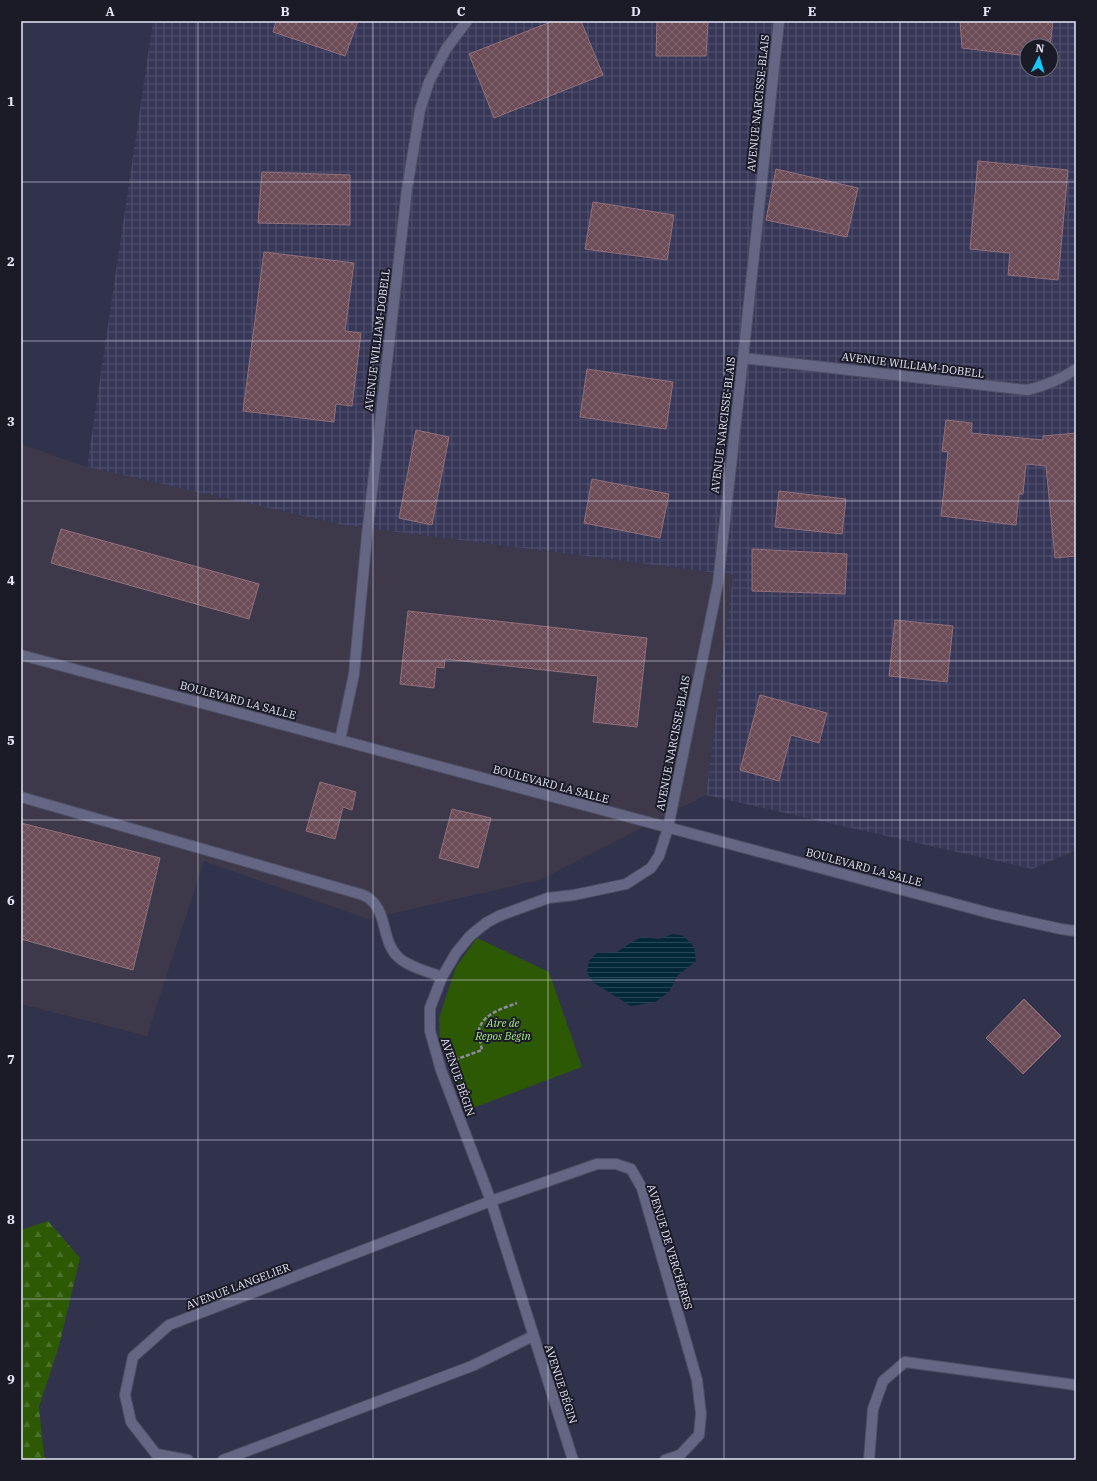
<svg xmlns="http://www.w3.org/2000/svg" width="1097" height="1481" viewBox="0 0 1097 1481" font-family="'IBM Plex Serif',serif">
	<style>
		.commercial { fill: #3d394b }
		.industrial { fill: url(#industrial-grid); fill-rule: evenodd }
		.forest { fill: url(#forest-firs) }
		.park { fill: #2d5904 }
		.water { fill: url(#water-rules) }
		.building { fill: url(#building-cross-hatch); stroke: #92707b }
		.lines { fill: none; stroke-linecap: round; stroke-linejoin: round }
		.minor-casing { stroke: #4e4f65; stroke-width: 12 }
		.path { stroke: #8c8da2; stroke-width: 2.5; stroke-dasharray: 4 2; stroke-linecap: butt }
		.minor { stroke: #656683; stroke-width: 10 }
		.grid { fill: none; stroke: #e6e7f8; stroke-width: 1; stroke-opacity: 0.55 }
		.labels { text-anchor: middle; stroke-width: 4; stroke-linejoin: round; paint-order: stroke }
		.street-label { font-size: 11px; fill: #e6e7f8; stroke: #1a1b27 }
		.park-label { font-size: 11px; font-style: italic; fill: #a8e980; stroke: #1a1b27 }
		.neatline { fill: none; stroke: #e6e7f8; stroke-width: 1.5 }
		.grid-label { font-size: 13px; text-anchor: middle; font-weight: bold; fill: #e6e7f8 }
	</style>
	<defs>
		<pattern id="industrial-grid" width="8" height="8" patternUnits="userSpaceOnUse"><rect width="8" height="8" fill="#373757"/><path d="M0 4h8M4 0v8" fill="none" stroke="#545470"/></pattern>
		<pattern id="forest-firs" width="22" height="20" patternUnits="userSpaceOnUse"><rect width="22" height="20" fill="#2d5904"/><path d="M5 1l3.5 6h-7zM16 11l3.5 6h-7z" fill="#4b7129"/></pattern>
		<pattern id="water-rules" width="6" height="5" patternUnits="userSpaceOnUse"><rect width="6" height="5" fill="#032937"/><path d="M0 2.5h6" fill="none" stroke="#284855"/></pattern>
		<pattern id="building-cross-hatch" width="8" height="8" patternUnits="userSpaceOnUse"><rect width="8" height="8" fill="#6c4c57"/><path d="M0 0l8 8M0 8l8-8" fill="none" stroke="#816670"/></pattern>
	</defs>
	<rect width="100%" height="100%" fill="#31324b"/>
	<path class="commercial" d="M 21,444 L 87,467 L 343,525 L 733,575 L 706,795 L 540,880 L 368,919 L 204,861 L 147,1036 L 21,1004 Z"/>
	<path class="industrial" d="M 153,21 L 1076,21 L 1076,850 L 1032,869 L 706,795 L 733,575 L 343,525 L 87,467 ZM 1027,46 L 1051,46 L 1051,70 L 1027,70 Z"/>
	<path class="forest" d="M 48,1221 L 80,1258 L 59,1346 L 39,1407 L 44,1456 L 48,1460 L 21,1460 L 21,1230 Z"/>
	<path class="park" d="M 477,938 L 549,972 L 582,1067 L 465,1111 L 440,1043 L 439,1018 L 456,967 Z"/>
	<path class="water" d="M 673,934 L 684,936 L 694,947 L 696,961 L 678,975 L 669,992 L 655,1002 L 631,1006 L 594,983 L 587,973 L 589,961 L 597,953 L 617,952 L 632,942 L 642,937 L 659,939 Z"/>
	<path class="building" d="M 276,21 L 358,21 L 345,56 L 273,32 Z
		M 553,21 L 581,21 L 603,75 L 494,118 L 469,54 Z
		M 657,21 L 708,21 L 706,56 L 656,56 Z
		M 960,21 L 1053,21 L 1050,46 L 1027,46 L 1027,56 L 962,48 Z
		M 978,161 L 1068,170 L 1058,280 L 1008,275 L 1010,253 L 970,249 Z
		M 776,169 L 858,188 L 847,237 L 766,220 Z
		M 262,172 L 350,175 L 350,225 L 258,223 Z
		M 593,202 L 674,215 L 667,260 L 585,249 Z
		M 264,252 L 354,263 L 345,331 L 361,333 L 352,406 L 336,404 L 334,422 L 243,411 Z
		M 587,369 L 673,382 L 666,429 L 580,417 Z
		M 946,420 L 972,423 L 971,433 L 1043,440 L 1043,436 L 1076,433 L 1076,556 L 1055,558 L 1046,466 L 1026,464 L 1023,494 L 1019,494 L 1016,525 L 941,516 L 948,452 L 942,451 Z
		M 416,430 L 449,437 L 432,525 L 399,518 Z
		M 592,479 L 669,494 L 660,538 L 584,523 Z
		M 779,491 L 846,499 L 842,534 L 775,527 Z
		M 61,529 L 259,584 L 249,619 L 51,563 Z
		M 752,549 L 847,554 L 845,594 L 752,591 Z
		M 408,611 L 647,638 L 637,727 L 593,722 L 598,676 L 445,659 L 444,668 L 436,667 L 434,688 L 400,684 Z
		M 895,620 L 953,626 L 947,682 L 889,676 Z
		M 760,695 L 827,713 L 819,743 L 791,735 L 779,781 L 740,770 Z
		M 320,782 L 356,792 L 352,810 L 343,807 L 335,839 L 306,831 Z
		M 452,809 L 491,818 L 478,868 L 439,858 Z
		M 21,823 L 160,858 L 133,970 L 21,939 Z
		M 1024,999 L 1061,1036 L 1023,1074 L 986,1038 Z"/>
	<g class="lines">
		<g class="minor-casing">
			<path id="minor" d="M 743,358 L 1027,390 C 1045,386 1060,380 1076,369
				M 21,655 L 993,914 L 1061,929 L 1076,931
				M 340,740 L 354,674 L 367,535 L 407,189 L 420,110 L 429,82 L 446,49 L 467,21
				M 21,797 L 360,894 C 363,895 368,897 371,900 C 387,914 382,940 397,956 C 408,967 427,971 442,977
				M 188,1460 L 156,1454 L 131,1422 L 125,1395 L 133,1357 L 169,1325 L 491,1201 L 597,1164 L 616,1164 L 631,1169 L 642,1188 L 697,1380 L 701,1414 L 699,1435 L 680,1455 L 665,1460
				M 223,1460 L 472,1366 L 533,1336
				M 573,1460 L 491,1201 L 441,1070 L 430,1031 L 430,1008 L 442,977 L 456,953 L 470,936 L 486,923 L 499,916 L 548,898 L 574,895 L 626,884 L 651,868 L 659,856 L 668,828 L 718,583 L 743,358 L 779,21
				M 869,1460 L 873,1409 L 883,1381 L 905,1362 L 1076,1385"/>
		</g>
		<path class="path" d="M 449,1062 L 482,1050 C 481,1044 478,1036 479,1030 C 482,1014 504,1008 517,1003"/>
		<use href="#minor" class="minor"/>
	</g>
	<path class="grid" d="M 198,21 L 198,1460M 373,21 L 373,1460M 548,21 L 548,1460M 724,21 L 724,1460M 900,21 L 900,1460M 21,182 L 1076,182M 21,341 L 1076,341M 21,501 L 1076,501M 21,661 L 1076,661M 21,820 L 1076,820M 21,980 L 1076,980M 21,1140 L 1076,1140M 21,1299 L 1076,1299"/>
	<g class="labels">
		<g class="street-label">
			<text transform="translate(758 103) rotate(-84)" y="4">AVENUE NARCISSE-BLAIS</text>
			<text transform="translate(377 340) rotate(-83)" y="4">AVENUE WILLIAM-DOBELL</text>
			<text transform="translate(913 365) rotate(7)" y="4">AVENUE WILLIAM-DOBELL</text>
			<text transform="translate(723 425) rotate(-83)" y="4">AVENUE NARCISSE-BLAIS</text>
			<text transform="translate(238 700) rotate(15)" y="4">BOULEVARD LA SALLE</text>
			<text transform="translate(673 743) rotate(-79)" y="4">AVENUE NARCISSE-BLAIS</text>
			<text transform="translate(551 784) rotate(15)" y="4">BOULEVARD LA SALLE</text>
			<text transform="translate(864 867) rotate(15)" y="4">BOULEVARD LA SALLE</text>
			<text transform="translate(458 1077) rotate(71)" y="4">AVENUE BÉGIN</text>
			<text transform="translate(670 1247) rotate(73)" y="4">AVENUE DE VERCHÈRES</text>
			<text transform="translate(238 1286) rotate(-21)" y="4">AVENUE LANGELIER</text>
			<text transform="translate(561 1384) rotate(72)" y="4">AVENUE BÉGIN</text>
		</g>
		<g class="park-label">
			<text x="503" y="1027">Aire de<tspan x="503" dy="13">Repos Bégin</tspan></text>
		</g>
	</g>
	<rect width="1097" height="1481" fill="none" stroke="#1a1b27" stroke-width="44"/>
	<g transform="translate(1039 58) rotate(5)"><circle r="19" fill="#1a1b27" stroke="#6c6d7b"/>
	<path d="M0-3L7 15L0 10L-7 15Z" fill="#10cafa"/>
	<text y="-6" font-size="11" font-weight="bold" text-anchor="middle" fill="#e6e7f8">N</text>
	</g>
	<rect x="22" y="22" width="1053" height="1437" class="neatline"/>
	<g class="grid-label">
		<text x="110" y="16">A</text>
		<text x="285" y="16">B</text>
		<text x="461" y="16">C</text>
		<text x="636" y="16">D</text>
		<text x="812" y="16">E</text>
		<text x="987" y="16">F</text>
		<text x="11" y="106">1</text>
		<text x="11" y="266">2</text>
		<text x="11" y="426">3</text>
		<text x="11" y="585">4</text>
		<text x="11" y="745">5</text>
		<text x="11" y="905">6</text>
		<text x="11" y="1064">7</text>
		<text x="11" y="1224">8</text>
		<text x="11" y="1384">9</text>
	</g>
</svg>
